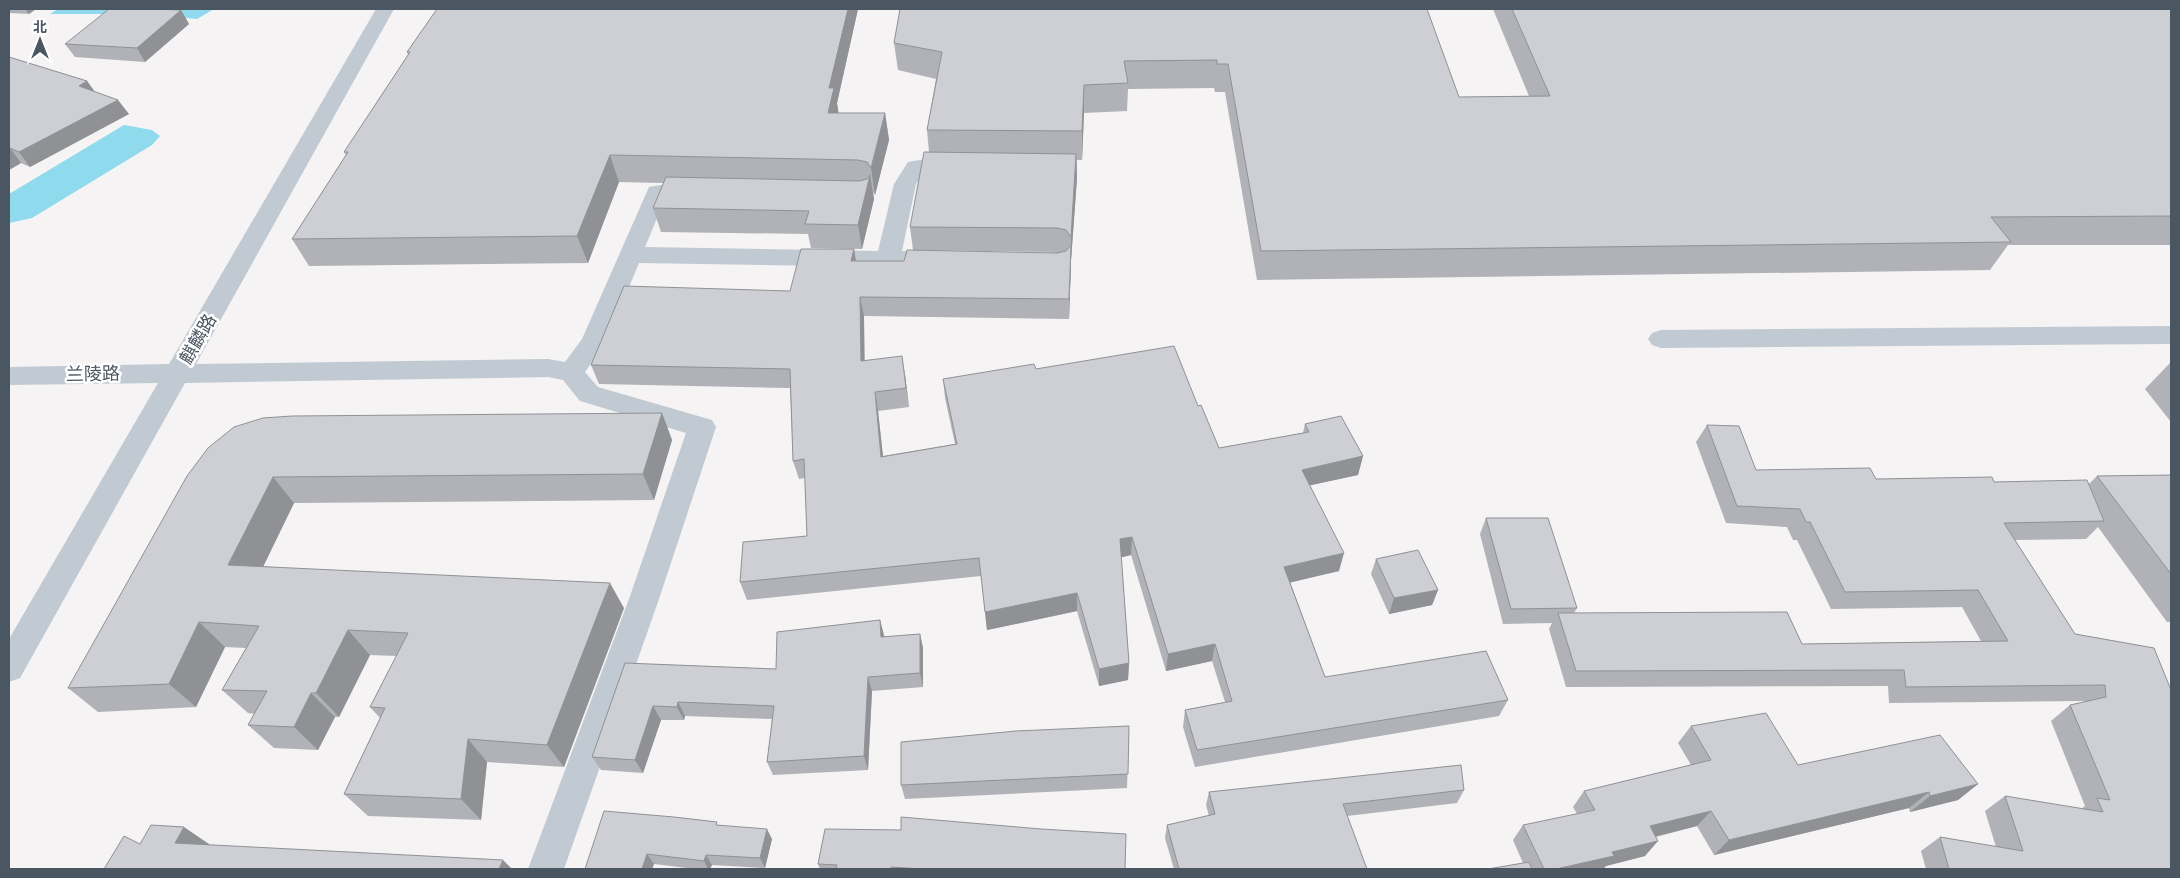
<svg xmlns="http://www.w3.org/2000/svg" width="2180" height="878" viewBox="0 0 2180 878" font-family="'Space Grotesk','Noto Sans SC',sans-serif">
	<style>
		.water { fill: #90daee }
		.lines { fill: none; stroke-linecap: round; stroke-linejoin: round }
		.minor { fill: #c1cad2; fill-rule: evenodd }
		.wall { fill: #b0b2b7 }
		.shaded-wall { fill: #909195 }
		.building { fill: #cdcfd5; stroke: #909195 }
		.labels { text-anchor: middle; stroke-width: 5; stroke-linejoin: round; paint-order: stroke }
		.street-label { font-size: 18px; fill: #4a5661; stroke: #fff }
	</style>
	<rect width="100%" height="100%" fill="#f5f3f3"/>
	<path class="water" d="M 58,9 L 214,9 L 197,19 L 144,14 L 50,14 Z
		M 124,125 L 152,130 L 160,136 L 152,145 L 32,218 L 9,223 L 9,194 Z"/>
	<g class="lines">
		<path class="minor" d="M 376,9 L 394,9 L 196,364 L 548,359 L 565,362 L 582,339 L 649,187 C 666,183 689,184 706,188 L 709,193 L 706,198 L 698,200 L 665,199 L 645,247 L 878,251 L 894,184 L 908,162 C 926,158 950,158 968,162 L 971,167 L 968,172 L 960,174 L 923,174 L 916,184 L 902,251 L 943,252 L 951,254 L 955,260 L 951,266 L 943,268 L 639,263 L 606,342 L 585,372 L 598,387 L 712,420 L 716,427 L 659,599 L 564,869 L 528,869 L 629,599 L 686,433 L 580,401 L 563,380 L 548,377 L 185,383 L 20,678 L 9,682 L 9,639 L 158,383 L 9,385 L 9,367 L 169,364 Z
			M 2171,326 L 2171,344 L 1661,348 L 1652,345 L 1648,339 L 1652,333 L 1661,330 Z"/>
	</g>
	<path class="wall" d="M 9,9 L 36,9 L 29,14 L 9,13 Z
		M 437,9 L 858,9 L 837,103 L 838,113 L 885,113 L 889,140 L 875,195 L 873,192 L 874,199 L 862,249 L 811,248 L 808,234 L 661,232 L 653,208 L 664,183 L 619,182 L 588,263 L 309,266 L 292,239 L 346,155 L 344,152 L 408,55 L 407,52 Z
		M 900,9 L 1459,97 L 1529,96 L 1493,9 L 2171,9 L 2171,245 L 2008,245 L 1990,270 L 1257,280 L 1225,92 L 1215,92 L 1214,88 L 1128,89 L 1127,111 L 1084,113 L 1082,160 L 1077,160 L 1077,178 L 1071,260 L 1069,319 L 864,316 L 864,361 L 905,375 L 909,407 L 878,411 L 883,456 L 955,444 L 945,398 L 943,379 L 1036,369 L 1198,406 L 1219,448 L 1303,433 L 1305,424 L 1363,456 L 1358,475 L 1310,485 L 1339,571 L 1290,582 L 1325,677 L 1508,700 L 1499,716 L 1195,767 L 1183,727 L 1185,710 L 1225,702 L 1212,661 L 1166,671 L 1131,555 L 1121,557 L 1129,663 L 1128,680 L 1099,686 L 1077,611 L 987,630 L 981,576 L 747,600 L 740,582 L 807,536 L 805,478 L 799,479 L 793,461 L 790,388 L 599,384 L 591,365 L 790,291 L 854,249 L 856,261 L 904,261 L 1059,252 L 913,250 L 910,227 L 929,152 L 927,130 L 936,79 L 898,70 L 894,43 Z
		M 181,10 L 189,24 L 145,62 L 75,57 L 65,44 Z
		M 9,57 L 87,81 L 94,91 L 129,114 L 30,167 L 21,163 L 9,170 Z
		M 2171,362 L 2171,422 L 2145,389 Z
		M 662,413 L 672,440 L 654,500 L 294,503 L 263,566 L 624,608 L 564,767 L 487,762 L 481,820 L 368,816 L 344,794 L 380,718 L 370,707 L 397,656 L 370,655 L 339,717 L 335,717 L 318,750 L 274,748 L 248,725 L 255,714 L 248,713 L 222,690 L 246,648 L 225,647 L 196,707 L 98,712 L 68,688 L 263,418 Z
		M 1707,425 L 1756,470 L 1876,479 L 2089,484 L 2097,476 L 2171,475 L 2171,622 L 2167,622 L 2098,527 L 2086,539 L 2015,540 L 2075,634 L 2154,648 L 2171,869 L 1926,869 L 1921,851 L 1940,837 L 1996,847 L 1985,811 L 2005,796 L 2081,809 L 2085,806 L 2051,721 L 2070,705 L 2084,702 L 2084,701 L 1889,703 L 1888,686 L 1566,687 L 1549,629 L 1552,623 L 1503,624 L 1480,534 L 1486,518 L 1577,608 L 1574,613 L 1802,644 L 1981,641 L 1962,607 L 1831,609 L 1797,540 L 1793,540 L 1787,527 L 1726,523 L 1696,442 Z
		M 1376,559 L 1438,590 L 1432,605 L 1389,614 L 1371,574 Z
		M 880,620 L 884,637 L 920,634 L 923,648 L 923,687 L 872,691 L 868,770 L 773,775 L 767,762 L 772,719 L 685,716 L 684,720 L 661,720 L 643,773 L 601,770 L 592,757 L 625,663 L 776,669 Z
		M 1129,726 L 1127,788 L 905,799 L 901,785 Z
		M 1691,726 L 1798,765 L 1978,784 L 1958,800 L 1910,812 L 1909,808 L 1714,855 L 1697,826 L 1656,837 L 1645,856 L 1606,866 L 1603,869 L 1488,869 L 1523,863 L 1513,840 L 1523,825 L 1577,814 L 1573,807 L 1584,791 L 1691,765 L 1678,743 Z
		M 1464,790 L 1457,803 L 1347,816 L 1367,869 L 1174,869 L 1165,838 L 1167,825 L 1209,816 L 1206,805 L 1209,792 Z
		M 719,825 L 772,839 L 765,868 L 712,865 L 710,869 L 695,869 L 654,864 L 652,869 L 585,869 Z
		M 818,864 L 1125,869 L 820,869 Z"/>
	<path class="shaded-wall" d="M 25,9 L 36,9 L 29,14 Z
		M 848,9 L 858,9 L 837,103 L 839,115 L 828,113 L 829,88 Z
		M 181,10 L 189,24 L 145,62 L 137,48 Z
		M 87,81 L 98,96 L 79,86 Z
		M 1084,85 L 1084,113 L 1082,160 L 1082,131 Z
		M 118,100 L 129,114 L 30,167 L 19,152 Z
		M 885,113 L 889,140 L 875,195 L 871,168 Z
		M 9,148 L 10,148 L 21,163 L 9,170 Z
		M 1076,154 L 1077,178 L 1071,261 L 1071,237 Z
		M 610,155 L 619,182 L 588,263 L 577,236 Z
		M 870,175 L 874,199 L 862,249 L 858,225 Z
		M 1071,245 L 1071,264 L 1069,319 L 1069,299 Z
		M 854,249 L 857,269 L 851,261 Z
		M 860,297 L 864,316 L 865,380 L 861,361 Z
		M 902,356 L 905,375 L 909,407 L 906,388 Z
		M 875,392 L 878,411 L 885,475 L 881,457 Z
		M 662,413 L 672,440 L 654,500 L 643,474 Z
		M 1363,456 L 1358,475 L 1298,488 L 1302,470 Z
		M 273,477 L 294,503 L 252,590 L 228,565 Z
		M 1132,537 L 1131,555 L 1119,558 L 1120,539 Z
		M 1344,553 L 1339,571 L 1280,585 L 1284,567 Z
		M 610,583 L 624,608 L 564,767 L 547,745 Z
		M 1438,590 L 1432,605 L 1389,614 L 1394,598 Z
		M 1077,593 L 1077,611 L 987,630 L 985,612 Z
		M 880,620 L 884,635 L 885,651 L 881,637 Z
		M 199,622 L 225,647 L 196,707 L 169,684 Z
		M 348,630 L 370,655 L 339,717 L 316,693 Z
		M 920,634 L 923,648 L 923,687 L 920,673 Z
		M 1215,644 L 1212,661 L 1166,671 L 1168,654 Z
		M 1129,663 L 1128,680 L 1099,686 L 1099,669 Z
		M 868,677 L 872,691 L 868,770 L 864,756 Z
		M 311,693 L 335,717 L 318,750 L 294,727 Z
		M 678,702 L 685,716 L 684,720 L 677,707 Z
		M 653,706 L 661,720 L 643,773 L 635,760 Z
		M 468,739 L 487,762 L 481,820 L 461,799 Z
		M 1978,784 L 1958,800 L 1910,812 L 1930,796 Z
		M 1929,792 L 1909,808 L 1714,855 L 1729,840 Z
		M 1711,811 L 1697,826 L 1637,841 L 1650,826 Z
		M 184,827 L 209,844 L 200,861 L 175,843 Z
		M 767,829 L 772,839 L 765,868 L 760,858 Z
		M 1658,841 L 1645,856 L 1606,866 L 1603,869 L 1556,869 L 1612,852 Z
		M 647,854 L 654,864 L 652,869 L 642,869 Z
		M 706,855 L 712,865 L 710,869 L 708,869 L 704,861 Z
		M 503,860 L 512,869 L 499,869 Z"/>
	<path class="building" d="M 109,9 L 155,9 L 181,10 L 137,48 L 65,44 Z
		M 437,9 L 848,9 L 829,88 L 834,88 L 828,113 L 885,113 L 871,168 L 867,162 L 858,160 L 610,155 L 577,236 L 292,239 L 348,152 L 344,152 L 410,52 L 407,52 Z
		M 900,9 L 1427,9 L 1459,97 L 1550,96 L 1512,9 L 2171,9 L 2171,216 L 1991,217 L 2011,242 L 1261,251 L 1228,64 L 1217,64 L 1217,60 L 1124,61 L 1128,83 L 1084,85 L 1082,131 L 927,130 L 942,52 L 894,43 Z
		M 9,57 L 87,81 L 79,86 L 118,100 L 19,152 L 10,148 L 9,148 Z
		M 924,152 L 1076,154 L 1071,237 L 1066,230 L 1057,228 L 910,227 Z
		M 870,175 L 858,225 L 805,224 L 809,211 L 653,208 L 666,177 L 859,181 L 867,179 Z
		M 1071,245 L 1069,299 L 860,297 L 861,361 L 902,356 L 906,388 L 875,392 L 881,457 L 957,444 L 943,379 L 1034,364 L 1036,369 L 1174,346 L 1198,406 L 1201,405 L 1219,448 L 1309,432 L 1305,424 L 1341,416 L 1363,456 L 1302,470 L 1344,553 L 1284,567 L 1325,677 L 1486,651 L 1508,700 L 1197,750 L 1185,710 L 1232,701 L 1215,644 L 1168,654 L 1132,537 L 1120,539 L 1129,663 L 1099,669 L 1077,593 L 985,612 L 979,558 L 740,582 L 743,542 L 807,536 L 804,459 L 793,461 L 790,369 L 591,365 L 624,286 L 790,291 L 801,249 L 854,249 L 851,261 L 904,261 L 907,250 L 1057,253 L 1066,251 Z
		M 662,413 L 643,474 L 273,477 L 228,565 L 610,583 L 547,745 L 468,739 L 461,799 L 344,794 L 385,708 L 370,707 L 408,633 L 348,630 L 316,693 L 311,693 L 294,727 L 248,725 L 267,691 L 222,690 L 259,626 L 199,622 L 169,684 L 68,688 L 187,476 L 208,448 L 234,427 L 263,418 L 292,416 Z
		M 1707,425 L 1739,426 L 1756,470 L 1870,468 L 1876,479 L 1992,477 L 1994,482 L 2087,480 L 2104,521 L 2004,523 L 2075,634 L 2154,648 L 2171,690 L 2171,869 L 1949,869 L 1940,837 L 2023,851 L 2005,796 L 2103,812 L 2097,798 L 2110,800 L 2070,705 L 2106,697 L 2105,685 L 1906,687 L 1904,670 L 1576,671 L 1558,613 L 1787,612 L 1802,644 L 2008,641 L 1978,590 L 1845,592 L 1810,522 L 1806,522 L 1800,509 L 1737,506 Z
		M 2171,475 L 2171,574 L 2097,476 Z
		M 1486,518 L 1548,518 L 1577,608 L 1511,609 Z
		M 1418,550 L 1438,590 L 1394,598 L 1376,559 Z
		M 880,620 L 881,637 L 920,634 L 920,673 L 868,677 L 864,756 L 767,762 L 774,706 L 678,702 L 677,707 L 653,706 L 635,760 L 592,757 L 625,663 L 776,669 L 777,632 Z
		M 1766,713 L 1798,765 L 1940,735 L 1978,784 L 1930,796 L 1929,792 L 1729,840 L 1711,811 L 1650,826 L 1658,841 L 1612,852 L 1614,856 L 1556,869 L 1544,869 L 1523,825 L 1595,810 L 1584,791 L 1711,760 L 1691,726 Z
		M 1129,726 L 1128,774 L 901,785 L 901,742 L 1016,731 Z
		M 1461,765 L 1464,790 L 1343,804 L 1367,869 L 1179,869 L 1167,825 L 1215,814 L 1209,792 Z
		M 604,811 L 674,817 L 717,822 L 716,825 L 767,829 L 760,858 L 706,855 L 704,861 L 647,854 L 642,869 L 585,869 Z
		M 901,817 L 1041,829 L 1126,834 L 1125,869 L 922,869 L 891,867 L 891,869 L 836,869 L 837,865 L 818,864 L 825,829 L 901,830 Z
		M 151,825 L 184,827 L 175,843 L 503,860 L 499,869 L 104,869 L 124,836 L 140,844 Z
		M 1529,862 L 1532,869 L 1488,869 Z"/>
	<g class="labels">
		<g class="street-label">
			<text transform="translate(198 339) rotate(-60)" y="6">麒麟路</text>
			<text transform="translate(93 374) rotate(-1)" y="6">兰陵路</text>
		</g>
	</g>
	<rect width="2180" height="878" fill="none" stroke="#4a5661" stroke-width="20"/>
	<g transform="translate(40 40)" stroke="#ffffff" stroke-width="4" paint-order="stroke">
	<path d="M0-4L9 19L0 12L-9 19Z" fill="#4a5661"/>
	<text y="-8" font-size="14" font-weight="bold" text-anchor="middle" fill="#4a5661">北</text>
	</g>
</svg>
